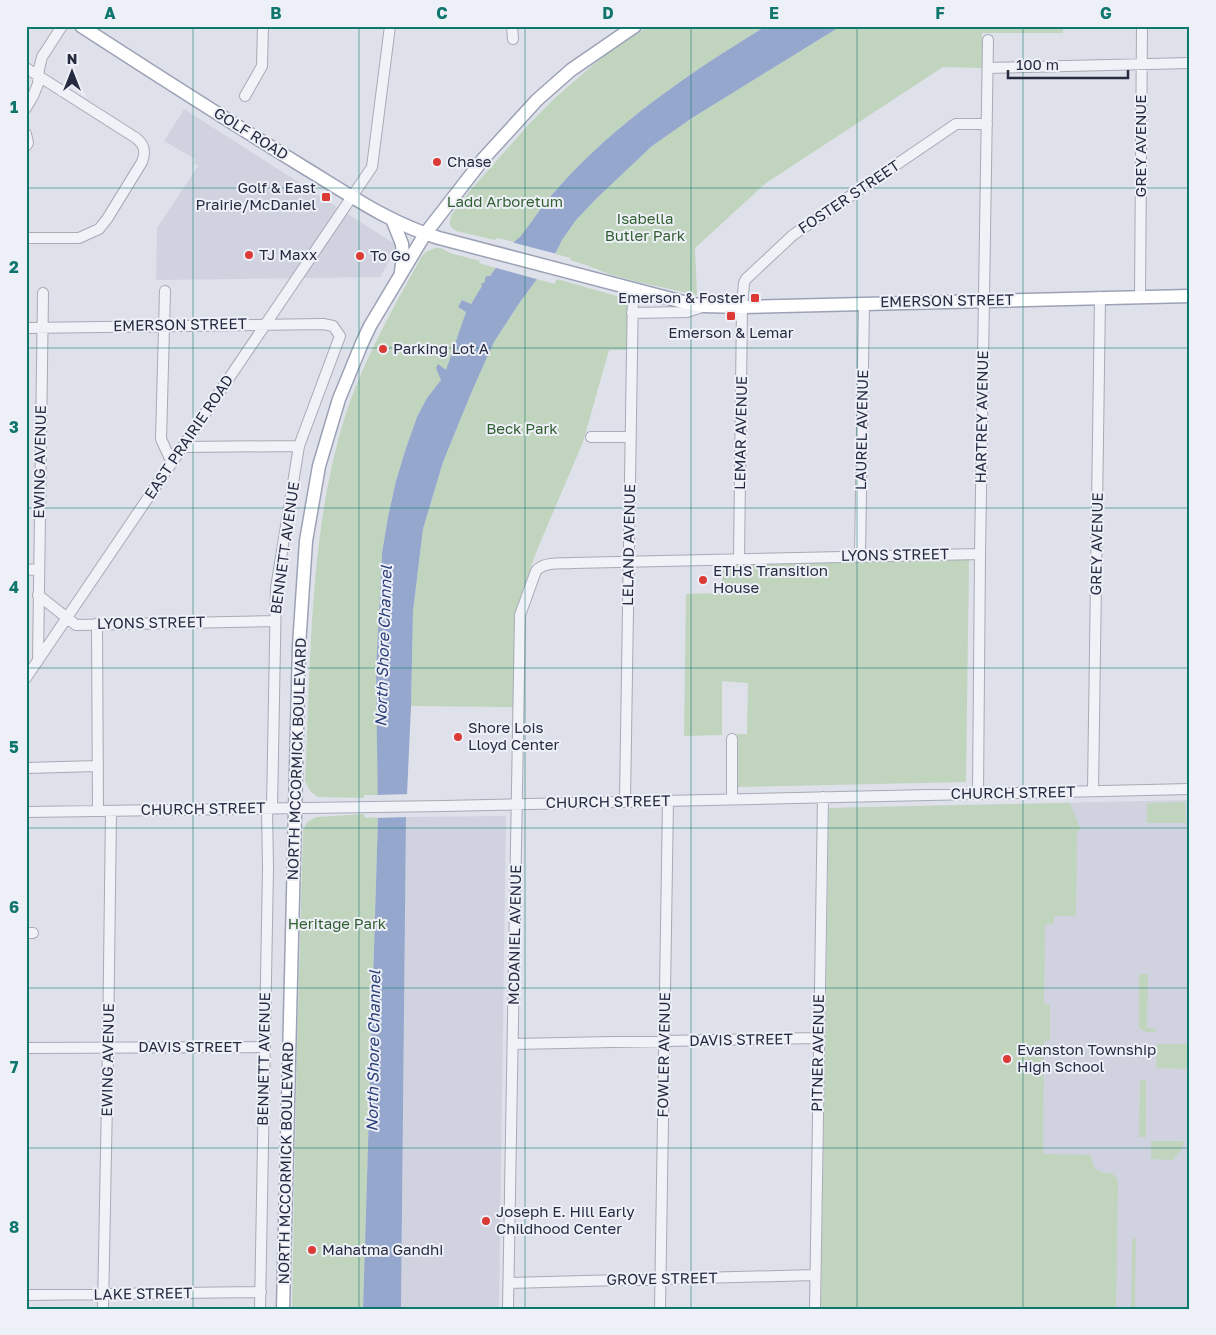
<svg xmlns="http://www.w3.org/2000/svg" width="1216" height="1335" viewBox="0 0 1216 1335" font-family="'Golos Text',sans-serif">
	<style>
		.built { fill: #d0d3df }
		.green { fill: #c0d4be }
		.water { fill: #95a7cd }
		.pier { fill: #dee1e9 }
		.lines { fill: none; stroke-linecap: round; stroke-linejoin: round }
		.minor-casing { stroke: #a7aab7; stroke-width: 12 }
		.major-casing { stroke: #9ca2b6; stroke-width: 15 }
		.minor { stroke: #f1f2f7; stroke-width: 10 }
		.major { stroke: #fff; stroke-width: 12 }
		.grid { fill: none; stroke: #0f766e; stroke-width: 1; stroke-opacity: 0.55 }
		.poi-dot { fill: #db3a36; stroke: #eef0f7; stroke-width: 2 }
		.labels { text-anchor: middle; stroke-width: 4; stroke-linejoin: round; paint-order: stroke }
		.street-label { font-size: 15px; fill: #262b42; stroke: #eef0f7 }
		.poi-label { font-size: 15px; fill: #262b42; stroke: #eef0f7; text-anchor: start }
		.park-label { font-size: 15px; fill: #325f32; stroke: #eef0f7 }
		.water-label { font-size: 16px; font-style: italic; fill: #2c417a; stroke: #eef0f7 }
		.neatline { fill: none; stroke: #0f766e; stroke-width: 2 }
		.grid-label { font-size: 16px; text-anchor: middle; font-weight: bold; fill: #0f766e }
	</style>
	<rect width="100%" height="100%" fill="#dee1e9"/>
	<path class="built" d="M 184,109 L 398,246 L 380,277 L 156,280 L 157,228 L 198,166 L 193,163 L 195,159 L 164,141 Z
		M 1190,800 L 1190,1309 L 822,1309 L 829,808 Z
		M 506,816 L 499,1309 L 401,1309 L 406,817 Z"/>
	<path class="green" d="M 649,26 L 766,26 C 691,72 615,123 557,189 C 543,204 532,222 520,238 L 514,242 L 497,238 L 495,240 L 456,231 L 452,228 L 450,225 L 450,220 L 452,214 L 469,192 L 530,123 L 555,98 L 608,52 Z
		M 841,26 L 1063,26 L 1063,33 L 982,33 L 982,68 L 943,67 L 766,183 L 695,248 L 697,295 L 638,282 L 609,274 L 586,265 L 570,260 L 571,258 L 555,254 L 562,240 L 576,220 L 597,198 L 652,146 L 692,118 Z
		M 435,248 L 441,248 L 450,253 L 480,261 L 479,263 L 496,268 L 482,286 L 471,304 L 462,300 L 458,307 L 466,312 L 446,371 L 438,365 L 441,380 L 427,398 L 417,417 L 406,448 L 396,481 L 388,517 L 382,553 L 376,670 L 378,795 L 364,795 L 364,798 L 318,797 L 310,791 L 305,781 C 311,663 309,536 343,423 C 361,364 392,310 422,256 L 426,252 Z
		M 537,279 L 554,284 L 557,279 L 627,299 L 628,303 L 626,350 L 609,350 L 583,442 L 537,550 L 514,615 L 514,707 L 411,706 L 413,611 L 423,529 L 443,462 L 472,391 L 494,342 L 518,305 Z
		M 969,559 L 966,782 L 737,787 L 737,734 L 747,734 L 748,683 L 722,681 L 722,735 L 684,736 L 686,594 L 722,593 L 722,565 Z
		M 1185,802 L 1186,823 L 1147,823 L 1147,803 Z
		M 1070,803 L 1081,830 L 1077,831 L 1076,916 L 1054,916 L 1054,921 L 1052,924 L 1045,925 L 1044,1004 L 1049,1004 L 1050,1006 L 1050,1039 L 1049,1041 L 1044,1041 L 1043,1154 L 1091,1155 C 1093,1180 1110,1168 1116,1177 C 1118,1179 1118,1183 1118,1185 L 1116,1309 L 821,1309 L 829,808 Z
		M 364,814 L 365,818 L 378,817 L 363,1309 L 292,1309 L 297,1048 L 303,833 C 304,824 308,820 317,817 Z
		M 1139,974 L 1148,974 L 1147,1028 L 1156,1029 L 1156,1032 C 1150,1032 1143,1033 1139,1027 Z
		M 1157,1044 L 1190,1044 L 1190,1069 L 1156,1068 Z
		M 1142,1080 L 1146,1080 L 1146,1137 L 1139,1137 L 1140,1082 Z
		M 1151,1141 L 1184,1141 L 1182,1149 L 1173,1160 L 1151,1159 Z
		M 1136,1238 L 1135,1309 L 1131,1309 L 1132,1240 Z"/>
	<path class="water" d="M 766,26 L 841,26 L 692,118 L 652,146 L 597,198 L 576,220 L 562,240 L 555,254 L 518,305 L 494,342 L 472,391 L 443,462 L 423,529 L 413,611 L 411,706 L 406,817 L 401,1309 L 363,1309 L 378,817 L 376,670 L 382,553 L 388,517 L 396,481 L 406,448 L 417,417 L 427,398 L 441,380 L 436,368 L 438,364 L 446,370 L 466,312 L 458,307 L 462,300 L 471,304 L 482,286 L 481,284 L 485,282 L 485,278 L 487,276 L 490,276 L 514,242 L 520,237 C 532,222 543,204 557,189 C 615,123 691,72 766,26 Z"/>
	<path class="pier" d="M 511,242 L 557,254 L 540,280 L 493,267 Z
		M 410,794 L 409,817 L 375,818 L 376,795 Z"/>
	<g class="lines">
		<g class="minor-casing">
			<path id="minor" d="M 512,26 L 513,39
				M 26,68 L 136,138 C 145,145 146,152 142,162 L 107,219 L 99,229 L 79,238 L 26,238
				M 988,68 L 1190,63
				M 245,96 L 262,66 L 263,26
				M 26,108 L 33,96 L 38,84 L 39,69 L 42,57 L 62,26
				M 26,134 L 28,143 L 26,146
				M 165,291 L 161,439 L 172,463
				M 1140,297 L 1142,26
				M 632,313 L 687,312 L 705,306
				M 26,328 L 323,324 L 333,326 L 340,336 L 299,446 L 276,588 L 272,808
				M 591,437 L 631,437
				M 183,447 L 299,446
				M 860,556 L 864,303
				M 739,559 L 742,307 L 744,283 L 746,279 L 793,235 L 956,124 L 987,124
				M 26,570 L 39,569
				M 38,595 L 76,625 L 275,621
				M 97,624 L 98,811
				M 38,661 L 43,293
				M 26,678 L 372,167 L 390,26
				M 26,768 L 98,766
				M 1093,791 L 1100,297
				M 978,793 L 980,554 L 988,40
				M 732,799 L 732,739
				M 625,801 L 633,289
				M 26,812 L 444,806 L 1190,789
				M 26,933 L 33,933
				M 513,1044 L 818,1038
				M 26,1048 L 265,1047
				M 509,1283 L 815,1275
				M 26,1295 L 261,1292
				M 103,1309 L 108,1047 L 111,811
				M 260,1309 L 268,868 L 267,808
				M 508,1309 L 520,615 L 536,571 C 544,561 562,564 573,563 L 980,554
				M 660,1309 L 668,801
				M 815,1309 L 823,797"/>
		</g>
		<g class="major-casing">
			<path id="major" d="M 81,26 C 155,74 230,122 305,168 C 348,194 391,224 439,238 L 687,303 L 705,306 L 742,307 L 1190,296
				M 392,219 L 402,244 L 403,256 L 401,272
				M 283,1309 L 299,646 L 306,541 L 319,466 L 339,399 L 362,343 L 370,326 L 425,234 L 484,158 L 537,100 L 571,70 L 635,26"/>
		</g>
		<use href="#minor" class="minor"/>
		<use href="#major" class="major"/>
	</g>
	<path class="grid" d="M 193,26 L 193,1309M 359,26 L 359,1309M 525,26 L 525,1309M 691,26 L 691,1309M 857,26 L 857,1309M 1023,26 L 1023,1309M 26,188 L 1190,188M 26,348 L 1190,348M 26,508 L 1190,508M 26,668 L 1190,668M 26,828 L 1190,828M 26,988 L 1190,988M 26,1148 L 1190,1148"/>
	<g class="poi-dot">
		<circle cx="437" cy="162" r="5"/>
		<rect x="321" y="192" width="10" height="10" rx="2.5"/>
		<circle cx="249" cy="255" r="5"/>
		<circle cx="360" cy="256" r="5"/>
		<rect x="750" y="293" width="10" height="10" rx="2.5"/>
		<rect x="726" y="311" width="10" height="10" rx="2.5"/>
		<circle cx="383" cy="349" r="5"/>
		<circle cx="703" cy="580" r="5"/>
		<circle cx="458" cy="737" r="5"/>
		<circle cx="1007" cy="1059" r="5"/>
		<circle cx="486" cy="1221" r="5"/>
		<circle cx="312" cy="1250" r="5"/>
	</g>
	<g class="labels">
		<g class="street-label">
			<text transform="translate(251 134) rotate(32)" y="5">GOLF ROAD</text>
			<text transform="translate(1141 146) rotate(-90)" y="5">GREY AVENUE</text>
			<text transform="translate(849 197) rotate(-34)" y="5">FOSTER STREET</text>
			<text transform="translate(947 301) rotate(-1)" y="5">EMERSON STREET</text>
			<text transform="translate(180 325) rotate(-1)" y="5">EMERSON STREET</text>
			<text transform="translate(982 417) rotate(-89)" y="5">HARTREY AVENUE</text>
			<text transform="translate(862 430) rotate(-89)" y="5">LAUREL AVENUE</text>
			<text transform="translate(741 433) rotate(-89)" y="5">LEMAR AVENUE</text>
			<text transform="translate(189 437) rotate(-56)" y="5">EAST PRAIRIE ROAD</text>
			<text transform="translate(40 462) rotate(-89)" y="5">EWING AVENUE</text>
			<text transform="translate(1097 544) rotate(-89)" y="5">GREY AVENUE</text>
			<text transform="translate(629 545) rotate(-89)" y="5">LELAND AVENUE</text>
			<text transform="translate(285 548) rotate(-82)" y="5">BENNETT AVENUE</text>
			<text transform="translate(895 555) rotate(-1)" y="5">LYONS STREET</text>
			<text transform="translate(151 623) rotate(-1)" y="5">LYONS STREET</text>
			<text transform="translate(297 759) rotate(-88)" y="5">NORTH MCCORMICK BOULEVARD</text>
			<text transform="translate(1013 793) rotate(-1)" y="5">CHURCH STREET</text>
			<text transform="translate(608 802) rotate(-1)" y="5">CHURCH STREET</text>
			<text transform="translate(203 809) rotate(-1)" y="5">CHURCH STREET</text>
			<text transform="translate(515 935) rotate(-89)" y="5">MCDANIEL AVENUE</text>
			<text transform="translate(741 1040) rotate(-1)" y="5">DAVIS STREET</text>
			<text x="190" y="1052">DAVIS STREET</text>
			<text transform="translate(818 1053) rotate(-89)" y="5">PITNER AVENUE</text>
			<text transform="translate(664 1055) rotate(-89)" y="5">FOWLER AVENUE</text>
			<text transform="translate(264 1059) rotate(-89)" y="5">BENNETT AVENUE</text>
			<text transform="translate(108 1060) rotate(-89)" y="5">EWING AVENUE</text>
			<text transform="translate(286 1163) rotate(-89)" y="5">NORTH MCCORMICK BOULEVARD</text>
			<text transform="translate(662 1279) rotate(-1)" y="5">GROVE STREET</text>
			<text transform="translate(143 1294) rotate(-1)" y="5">LAKE STREET</text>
		</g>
		<g class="poi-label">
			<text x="447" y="167">Chase</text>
			<text x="316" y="193" text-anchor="end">Golf &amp; East<tspan x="316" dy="17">Prairie/McDaniel</tspan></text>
			<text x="259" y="260">TJ Maxx</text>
			<text x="370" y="261">To Go</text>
			<text x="745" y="303" text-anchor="end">Emerson &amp; Foster</text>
			<text x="731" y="338" text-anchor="middle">Emerson &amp; Lemar</text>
			<text x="393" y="354">Parking Lot A</text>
			<text x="713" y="576">ETHS Transition<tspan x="713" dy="17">House</tspan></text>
			<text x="468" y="733">Shore Lois<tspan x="468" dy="17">Lloyd Center</tspan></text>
			<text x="1017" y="1055">Evanston Township<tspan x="1017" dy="17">High School</tspan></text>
			<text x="496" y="1217">Joseph E. Hill Early<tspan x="496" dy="17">Childhood Center</tspan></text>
			<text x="322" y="1255">Mahatma Gandhi</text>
		</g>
		<g class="park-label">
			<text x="505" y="207">Ladd Arboretum</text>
			<text x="645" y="224">Isabella<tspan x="645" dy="17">Butler Park</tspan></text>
			<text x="522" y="434">Beck Park</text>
			<text x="337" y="929">Heritage Park</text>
		</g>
		<g class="water-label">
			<text transform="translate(383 646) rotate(-88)" y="6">North Shore Channel</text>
			<text transform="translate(373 1051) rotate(-89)" y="6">North Shore Channel</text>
		</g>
	</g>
	<rect width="1216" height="1335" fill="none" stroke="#eef0f7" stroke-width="55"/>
	<g transform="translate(72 72)" stroke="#eef0f7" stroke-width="4" paint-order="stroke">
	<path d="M0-4L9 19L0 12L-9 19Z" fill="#262b42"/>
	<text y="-8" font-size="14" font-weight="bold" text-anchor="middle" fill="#262b42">N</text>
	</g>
	<path d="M1008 70v8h120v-8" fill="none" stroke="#262b42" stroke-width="2.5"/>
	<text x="1016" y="70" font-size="15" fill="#262b42" stroke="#eef0f7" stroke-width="4" paint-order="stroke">100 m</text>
	<rect x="28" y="28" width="1160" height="1280" class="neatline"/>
	<g class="grid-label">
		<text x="110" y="19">A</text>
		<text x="276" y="19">B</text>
		<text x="442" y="19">C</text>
		<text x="608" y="19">D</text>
		<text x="774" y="19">E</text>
		<text x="940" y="19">F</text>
		<text x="1106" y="19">G</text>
		<text x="14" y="113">1</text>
		<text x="14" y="273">2</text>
		<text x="14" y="433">3</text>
		<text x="14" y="593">4</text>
		<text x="14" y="753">5</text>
		<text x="14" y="913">6</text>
		<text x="14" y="1073">7</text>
		<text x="14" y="1233">8</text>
	</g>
</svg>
